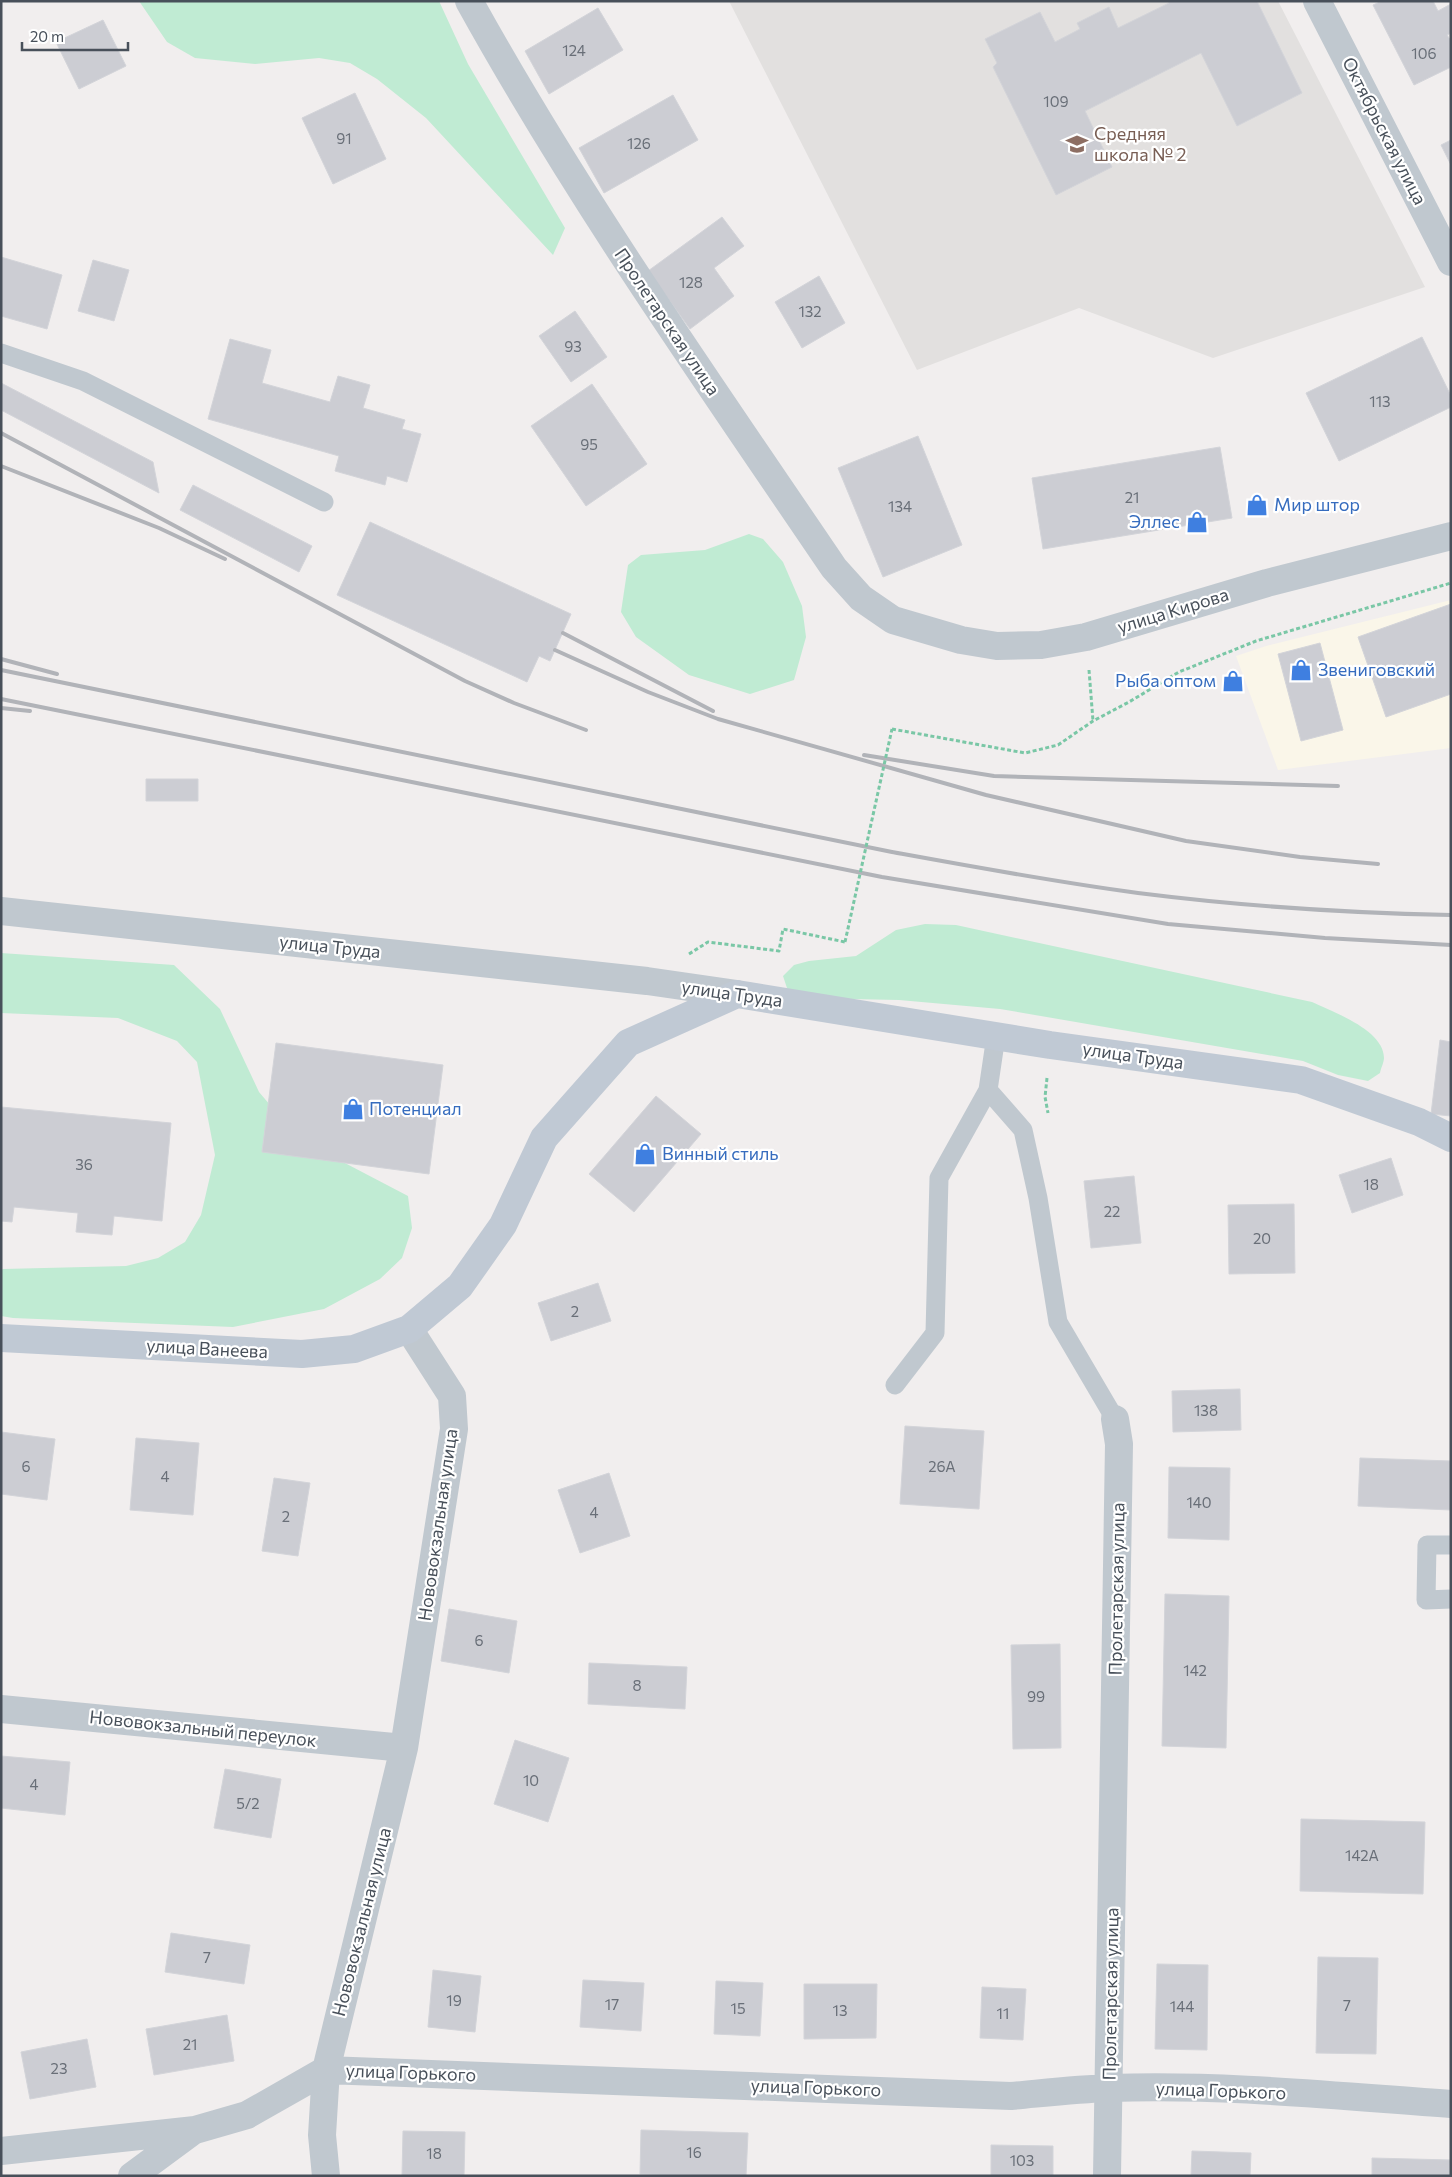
<svg xmlns="http://www.w3.org/2000/svg" width="1452" height="2177" viewBox="0 0 1452 2177" font-family="Commissioner,sans-serif">
	<style>
		.commercial { fill: #faf6e9 }
		.education { fill: #e2e0df }
		.green { fill: #c0ebd3 }
		.building { fill: #cccdd3; stroke: #d3d4d9 }
		.lines { fill: none; stroke-linecap: round; stroke-linejoin: round }
		.path { stroke: #7ac7a6; stroke-width: 3; stroke-dasharray: 4 2.5; stroke-linecap: butt }
		.lane { stroke: #c0c8cf; stroke-width: 19 }
		.street { stroke: #c0c8cf; stroke-width: 28 }
		.secondary { stroke: #c0c9d4; stroke-width: 28 }
		.rail { stroke: #b1b3b8; stroke-width: 4 }
		.path-bridge { stroke: #7ac7a6; stroke-width: 3; stroke-dasharray: 4 2.5; stroke-linecap: butt }
		.labels { text-anchor: middle; stroke-width: 4.5; stroke-linejoin: round; paint-order: stroke }
		.number-label { font-size: 15px; fill: #696f78 }
		.street-label { font-size: 18px; fill: #48505a; stroke: #fff }
		.education-label { font-size: 18px; fill: #785e54; stroke: #fff; text-anchor: start }
		.shop-label { font-size: 18px; fill: #366cbe; stroke: #fff; text-anchor: start }
	</style>
	<rect width="100%" height="100%" fill="#f1eeee"/>
	<path class="commercial" d="M 1451,600 L 1451,748 L 1278,770 L 1236,656 L 1266,646 Z"/>
	<path class="education" d="M 729,1 L 1278,1 L 1425,287 L 1213,358 L 1079,308 L 917,370 Z"/>
	<path class="green" d="M 139,1 L 439,1 L 468,64 L 565,228 L 553,255 L 426,118 L 377,79 L 350,63 L 319,58 L 255,64 L 195,58 L 167,42 Z
		M 749,534 L 763,539 L 783,562 L 802,606 L 806,637 L 794,680 L 750,694 L 689,675 L 636,637 L 621,612 L 628,565 L 641,555 L 705,550 Z
		M 925,924 L 956,925 L 1312,1002 C 1333,1012 1384,1030 1384,1058 C 1384,1062 1381,1068 1380,1073 L 1368,1081 L 1338,1075 L 1303,1061 L 1000,1009 L 899,1000 L 802,998 L 788,991 L 783,976 L 794,965 L 809,961 L 856,956 L 896,930 Z
		M 1,953 L 174,965 L 220,1009 L 259,1092 L 299,1139 L 408,1196 L 412,1228 L 402,1258 L 380,1279 L 324,1309 L 233,1327 L 13,1318 L 1,1316 L 1,1270 L 3,1269 L 126,1266 L 158,1258 L 185,1242 L 201,1215 L 215,1155 L 197,1062 L 177,1041 L 118,1018 L 1,1013 Z"/>
	<path class="building" d="M 1168,1 L 1257,1 L 1302,93 L 1237,126 L 1201,53 L 1085,111 L 1112,167 L 1056,195 L 993,67 L 997,63 L 985,39 L 1040,12 L 1055,42 L 1080,29 L 1077,23 L 1109,7 L 1118,28 L 1169,3 Z
		M 1382,1 L 1433,1 L 1438,11 L 1451,4 L 1451,33 L 1447,35 L 1451,41 L 1451,67 L 1414,85 L 1373,5 Z
		M 598,8 L 623,50 L 549,94 L 525,51 Z
		M 103,20 L 126,66 L 79,89 L 56,42 Z
		M 355,93 L 386,159 L 333,184 L 302,118 Z
		M 673,95 L 698,140 L 604,193 L 579,148 Z
		M 1451,140 L 1451,165 L 1441,145 Z
		M 722,217 L 744,246 L 714,268 L 734,296 L 690,329 L 648,271 Z
		M 1,257 L 62,275 L 47,329 L 1,316 Z
		M 93,260 L 129,270 L 114,321 L 78,311 Z
		M 819,276 L 845,323 L 802,348 L 775,302 Z
		M 575,311 L 607,357 L 571,382 L 539,336 Z
		M 1422,337 L 1451,396 L 1451,407 L 1339,461 L 1306,393 Z
		M 230,339 L 271,350 L 262,383 L 330,402 L 338,376 L 370,385 L 363,408 L 405,420 L 402,429 L 421,434 L 407,482 L 387,476 L 385,485 L 335,471 L 339,456 L 208,419 Z
		M 1,383 L 153,462 L 159,493 L 1,410 Z
		M 592,384 L 647,464 L 586,506 L 531,426 Z
		M 918,436 L 962,545 L 883,577 L 838,468 Z
		M 1220,447 L 1232,518 L 1043,549 L 1032,478 Z
		M 193,485 L 312,546 L 299,572 L 180,510 Z
		M 370,522 L 571,614 L 550,661 L 539,656 L 527,682 L 337,595 Z
		M 1451,604 L 1451,694 L 1386,717 L 1358,637 Z
		M 1320,643 L 1343,730 L 1301,741 L 1278,654 Z
		M 146,779 L 198,779 L 198,801 L 146,801 Z
		M 1440,1040 L 1451,1042 L 1451,1116 L 1431,1114 Z
		M 276,1043 L 443,1065 L 429,1174 L 262,1152 Z
		M 656,1096 L 701,1134 L 634,1212 L 589,1174 Z
		M 1,1107 L 171,1123 L 162,1221 L 114,1216 L 112,1235 L 76,1232 L 78,1213 L 14,1207 L 12,1222 L 1,1221 Z
		M 1391,1158 L 1403,1195 L 1352,1213 L 1339,1175 Z
		M 1134,1176 L 1141,1243 L 1091,1248 L 1084,1181 Z
		M 1294,1204 L 1295,1273 L 1229,1274 L 1228,1205 Z
		M 598,1283 L 611,1321 L 551,1341 L 538,1303 Z
		M 1240,1389 L 1241,1430 L 1173,1432 L 1172,1391 Z
		M 905,1426 L 984,1431 L 979,1509 L 900,1504 Z
		M 1,1432 L 55,1439 L 47,1500 L 1,1494 Z
		M 136,1438 L 199,1443 L 193,1515 L 130,1510 Z
		M 1360,1458 L 1451,1461 L 1451,1510 L 1358,1506 Z
		M 1169,1467 L 1230,1468 L 1229,1540 L 1168,1538 Z
		M 609,1473 L 630,1536 L 580,1553 L 558,1490 Z
		M 274,1478 L 310,1483 L 298,1556 L 262,1551 Z
		M 1165,1594 L 1229,1596 L 1226,1748 L 1162,1746 Z
		M 449,1609 L 517,1621 L 509,1673 L 441,1661 Z
		M 1060,1644 L 1061,1748 L 1013,1749 L 1011,1645 Z
		M 589,1663 L 687,1667 L 685,1709 L 588,1704 Z
		M 515,1740 L 569,1758 L 548,1822 L 494,1804 Z
		M 1,1756 L 70,1762 L 65,1815 L 1,1808 Z
		M 225,1769 L 281,1779 L 271,1838 L 214,1828 Z
		M 1301,1819 L 1425,1822 L 1423,1894 L 1300,1891 Z
		M 171,1933 L 250,1945 L 244,1984 L 165,1972 Z
		M 1318,1957 L 1378,1958 L 1376,2054 L 1316,2053 Z
		M 1157,1964 L 1208,1965 L 1207,2050 L 1155,2049 Z
		M 433,1970 L 481,1976 L 475,2032 L 428,2027 Z
		M 583,1980 L 644,1983 L 641,2031 L 580,2027 Z
		M 716,1981 L 763,1983 L 760,2036 L 714,2034 Z
		M 804,1984 L 877,1984 L 876,2038 L 804,2039 Z
		M 982,1987 L 1026,1989 L 1023,2040 L 980,2038 Z
		M 227,2015 L 234,2061 L 154,2075 L 146,2029 Z
		M 87,2039 L 96,2087 L 30,2099 L 21,2052 Z
		M 641,2130 L 748,2133 L 746,2176 L 640,2174 Z
		M 403,2131 L 465,2132 L 464,2176 L 402,2176 Z
		M 991,2145 L 1053,2146 L 1053,2176 L 991,2176 Z
		M 1192,2151 L 1251,2153 L 1250,2176 L 1191,2176 Z
		M 1372,2158 L 1451,2160 L 1451,2176 L 1372,2176 Z"/>
	<g class="lines">
		<path class="path" d="M 1089,670 L 1093,721
			M 892,729 L 1025,753 L 1058,745 L 1093,721 L 1129,702 L 1179,672 L 1256,641 L 1451,583
			M 689,954 L 708,942 L 779,951 L 783,929 L 845,942
			M 1047,1078 L 1045,1097 L 1048,1113"/>
		<path class="lane" d="M 1,353 L 83,381 L 324,502
			M 996,1036 L 988,1090 L 1023,1130 L 1038,1198 L 1058,1322 L 1115,1419
			M 895,1385 L 935,1333 L 939,1178 L 988,1090
			M 1451,1545 L 1427,1545 L 1426,1600 L 1451,1599"/>
		<path class="street" d="M 469,1 C 578,198 708,382 834,568 L 861,598 L 893,620 L 961,640 L 997,646 L 1041,645 L 1086,637 L 1267,583 L 1451,536
			M 1317,1 L 1451,262
			M 1,911 L 647,981 L 737,994
			M 1,1709 L 404,1748
			M 1,2151 L 195,2130 L 247,2115 L 326,2070 L 1011,2096 C 1044,2093 1077,2089 1110,2088 C 1223,2084 1338,2096 1451,2104
			M 132,2176 L 193,2131
			M 326,2176 L 322,2135 L 326,2070 L 404,1748 L 454,1429 L 452,1396 L 409,1329
			M 1107,2176 L 1119,1444 L 1115,1419"/>
		<path class="secondary" d="M 1,1338 L 302,1354 L 354,1349 L 409,1329 L 460,1286 L 503,1225 L 544,1138 L 628,1043 L 737,994 L 1050,1045 L 1301,1080 L 1419,1122 L 1451,1138"/>
		<path class="rail" d="M 1,433 L 465,681 L 514,703 L 586,730
			M 1,466 L 159,528 L 225,559
			M 563,633 L 713,711
			M 555,650 L 648,692 L 718,719 L 986,795 L 1186,841 L 1300,857 L 1378,864
			M 1,659 L 57,674
			M 1,670 L 892,852 C 974,867 1055,882 1138,893 C 1241,906 1347,913 1451,915
			M 1,699 L 882,877 L 1168,924 L 1325,938 L 1451,945
			M 1,708 L 30,711
			M 864,755 L 994,776 L 1338,786"/>
		<path class="path-bridge" d="M 845,942 L 892,729"/>
	</g>
	<defs>
		<g id="school-bare" transform="scale(1.725)"><path d="M0-5L7-2L0 1L-7-2ZM-4 1L0 2.5L4 1V4Q0 6-4 4Z" fill="#8d6e63" stroke="#fff" stroke-width="2.5" paint-order="stroke"/></g>
		<g id="shop-bare" transform="scale(1.725)"><path d="M-5-2.5h2.3a2.7 3.5 0 0 1 5.4 0H5L5.5 6h-11ZM-1.5-2.5h3a1.5 2.3 0 0 0-3 0Z" fill="#3f7fe0" stroke="#fff" stroke-width="2.5" paint-order="stroke"/></g>
	</defs>
	<g fill-rule="evenodd">
		<use href="#school-bare" x="1077" y="144"/>
		<use href="#shop-bare" x="1257" y="505"/>
		<use href="#shop-bare" x="1197" y="522"/>
		<use href="#shop-bare" x="1301" y="670"/>
		<use href="#shop-bare" x="1233" y="681"/>
		<use href="#shop-bare" x="353" y="1109"/>
		<use href="#shop-bare" x="645" y="1154"/>
	</g>
	<g class="labels">
		<g class="number-label">
			<text x="574" y="56">124</text>
			<text x="1424" y="59">106</text>
			<text x="1056" y="107">109</text>
			<text x="344" y="144">91</text>
			<text x="639" y="149">126</text>
			<text x="691" y="288">128</text>
			<text x="810" y="317">132</text>
			<text x="573" y="352">93</text>
			<text x="1380" y="407">113</text>
			<text x="589" y="450">95</text>
			<text x="1132" y="503">21</text>
			<text x="900" y="512">134</text>
			<text x="84" y="1170">36</text>
			<text x="1371" y="1190">18</text>
			<text x="1112" y="1217">22</text>
			<text x="1262" y="1244">20</text>
			<text x="575" y="1317">2</text>
			<text x="1206" y="1416">138</text>
			<text x="26" y="1472">6</text>
			<text x="942" y="1472">26А</text>
			<text x="165" y="1482">4</text>
			<text x="1199" y="1508">140</text>
			<text x="594" y="1518">4</text>
			<text x="286" y="1522">2</text>
			<text x="479" y="1646">6</text>
			<text x="1195" y="1676">142</text>
			<text x="637" y="1691">8</text>
			<text x="1036" y="1702">99</text>
			<text x="531" y="1786">10</text>
			<text x="34" y="1790">4</text>
			<text x="248" y="1809">5/2</text>
			<text x="1362" y="1861">142А</text>
			<text x="207" y="1963">7</text>
			<text x="454" y="2006">19</text>
			<text x="612" y="2010">17</text>
			<text x="1347" y="2011">7</text>
			<text x="1182" y="2012">144</text>
			<text x="738" y="2014">15</text>
			<text x="840" y="2016">13</text>
			<text x="1003" y="2019">11</text>
			<text x="190" y="2050">21</text>
			<text x="59" y="2074">23</text>
			<text x="694" y="2158">16</text>
			<text x="434" y="2159">18</text>
			<text x="1022" y="2166">103</text>
		</g>
		<g class="street-label">
			<text transform="translate(1384 131) rotate(63)" y="6">Октябрьская улица</text>
			<text transform="translate(667 322) rotate(56)" y="6">Пролетарская улица</text>
			<text transform="translate(1173 611) rotate(-17)" y="6">улица Кирова</text>
			<text transform="translate(330 947) rotate(6)" y="6">улица Труда</text>
			<text transform="translate(732 994) rotate(8)" y="6">улица Труда</text>
			<text transform="translate(1133 1056) rotate(8)" y="6">улица Труда</text>
			<text transform="translate(207 1349) rotate(3)" y="6">улица Ванеева</text>
			<text transform="translate(438 1525) rotate(-82)" y="6">Нововокзальная улица</text>
			<text transform="translate(1117 1589) rotate(-89)" y="6">Пролетарская улица</text>
			<text transform="translate(203 1729) rotate(6)" y="6">Нововокзальный переулок</text>
			<text transform="translate(362 1922) rotate(-76)" y="6">Нововокзальная улица</text>
			<text transform="translate(1111 1994) rotate(-89)" y="6">Пролетарская улица</text>
			<text transform="translate(411 2073) rotate(2)" y="6">улица Горького</text>
			<text transform="translate(816 2088) rotate(2)" y="6">улица Горького</text>
			<text transform="translate(1221 2091) rotate(2)" y="6">улица Горького</text>
		</g>
		<g class="education-label">
			<text x="1094" y="140">Средняя<tspan x="1094" dy="21">школа № 2</tspan></text>
		</g>
		<g class="shop-label">
			<text x="1274" y="511">Мир штор</text>
			<text x="1180" y="528" text-anchor="end">Эллес</text>
			<text x="1318" y="676">Звениговский</text>
			<text x="1216" y="687" text-anchor="end">Рыба оптом</text>
			<text x="369" y="1115">Потенциал</text>
			<text x="662" y="1160">Винный стиль</text>
		</g>
	</g>
	<rect width="1452" height="2177" fill="none" stroke="#48505a" stroke-width="5"/>
	<path d="M22 42v8h106v-8" fill="none" stroke="#48505a" stroke-width="2.5"/>
	<text x="30" y="42" font-size="15" fill="#48505a" stroke="#ffffff" stroke-width="4" paint-order="stroke">20 m</text>
</svg>
